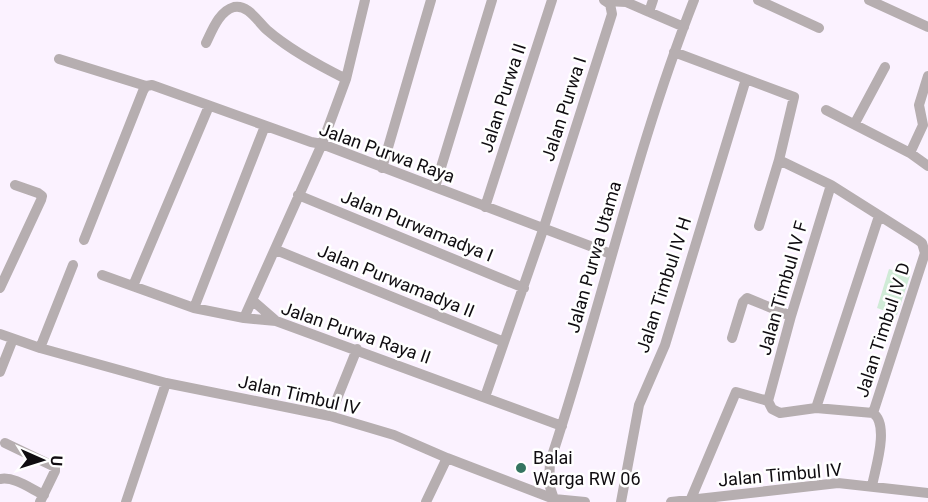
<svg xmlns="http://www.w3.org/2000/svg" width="928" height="502" viewBox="0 0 928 502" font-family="Roboto,sans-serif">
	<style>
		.green { fill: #d0ebd7 }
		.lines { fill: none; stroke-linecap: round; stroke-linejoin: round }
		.street { stroke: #b6aeb0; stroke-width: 10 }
		.poi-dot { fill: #357461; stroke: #fff; stroke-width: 2 }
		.labels { text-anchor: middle; stroke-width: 5; stroke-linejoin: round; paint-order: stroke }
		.street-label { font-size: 18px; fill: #100d11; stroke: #fff }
		.poi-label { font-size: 18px; fill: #100d11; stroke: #fff; text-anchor: start }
	</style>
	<rect width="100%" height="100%" fill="#fbf2ff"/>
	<path class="green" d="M 889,269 L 910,276 L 897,315 L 877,308 Z"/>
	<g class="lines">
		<path class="street" d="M 653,0 L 649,12 L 684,27
			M 758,0 L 819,28
			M 869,0 L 928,27
			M 606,1 L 626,2 L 649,12
			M 206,43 C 212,31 219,11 234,7 C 248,4 258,22 267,30 C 290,50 318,65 346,79
			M 674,52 L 794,97 L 779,160 L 759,226
			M 59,59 L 146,86
			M 826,110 L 910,153 L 928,166
			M 855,123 L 885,67
			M 910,153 L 923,125 L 919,105 L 928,76
			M 779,160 L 831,185 L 918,240 L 922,243 L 925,253 L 873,413 C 890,425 875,469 872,486
			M 382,168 L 431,0
			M 435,187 L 492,0
			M 298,195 L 524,288
			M 485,207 L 552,0
			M 84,240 L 143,91 L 146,86 L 152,85 L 311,142 L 322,144 L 611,254
			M 276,250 L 504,342
			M 102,275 L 194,308 L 244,318 L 276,321 L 562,426
			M 133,286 L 209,106
			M 0,288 L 41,200 L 42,196 L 38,193 L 15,185
			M 252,300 L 275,320
			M 194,308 L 265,126
			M 244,318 L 322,144 L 346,79 L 365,0
			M 0,334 L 40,348 L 166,383 L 330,416 L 394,435 L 447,458 L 554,499 L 585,502
			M 732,338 L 743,302 L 747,298 L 791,316
			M 40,348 L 73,265
			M 0,372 L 13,339
			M 485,397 L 543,230 L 612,14 L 610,4 L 604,0
			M 768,401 L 791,316 L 831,185
			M 816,408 L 879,216
			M 330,416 L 357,349
			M 5,443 L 55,467 L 55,471 L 40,502
			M 0,479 C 14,476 31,489 44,495
			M 690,501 L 736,392 L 768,401 L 772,409 L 780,413 L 816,408 L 873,413
			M 126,502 L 166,383
			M 426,502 L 447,458
			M 553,502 L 554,499 L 549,484 L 550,462 C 601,309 635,150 694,0
			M 621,502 L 639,405 L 665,345 L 746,79
			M 671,502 L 838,483 L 928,493"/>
	</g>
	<circle class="poi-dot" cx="521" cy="468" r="6"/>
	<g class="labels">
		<g class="street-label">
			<text transform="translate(503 98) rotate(-72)" y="6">Jalan Purwa II</text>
			<text transform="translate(564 109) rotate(-72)" y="6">Jalan Purwa I</text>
			<text transform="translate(387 153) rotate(20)" y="6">Jalan Purwa Raya</text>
			<text transform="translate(417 226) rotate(22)" y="6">Jalan Purwamadya I</text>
			<text transform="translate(594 257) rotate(-74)" y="6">Jalan Purwa Utama</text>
			<text transform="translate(396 281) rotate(22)" y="6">Jalan Purwamadya II</text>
			<text transform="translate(664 285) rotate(-72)" y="6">Jalan Timbul IV H</text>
			<text transform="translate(783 288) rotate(-74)" y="6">Jalan Timbul IV F</text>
			<text transform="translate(883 330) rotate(-72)" y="6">Jalan Timbul IV D</text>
			<text transform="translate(356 333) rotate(19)" y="6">Jalan Purwa Raya II</text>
			<text transform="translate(299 395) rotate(13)" y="6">Jalan Timbul IV</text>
			<text transform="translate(780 475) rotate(-5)" y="6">Jalan Timbul IV</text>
		</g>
		<g class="poi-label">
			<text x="533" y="464">Balai<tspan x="533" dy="21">Warga RW 06</tspan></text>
		</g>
	</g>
	<g transform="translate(42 460) rotate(93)" stroke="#ffffff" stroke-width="4.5" paint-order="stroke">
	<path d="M0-4.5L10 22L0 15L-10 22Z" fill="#100d11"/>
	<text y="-9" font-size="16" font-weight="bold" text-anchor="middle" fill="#100d11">U</text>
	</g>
</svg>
